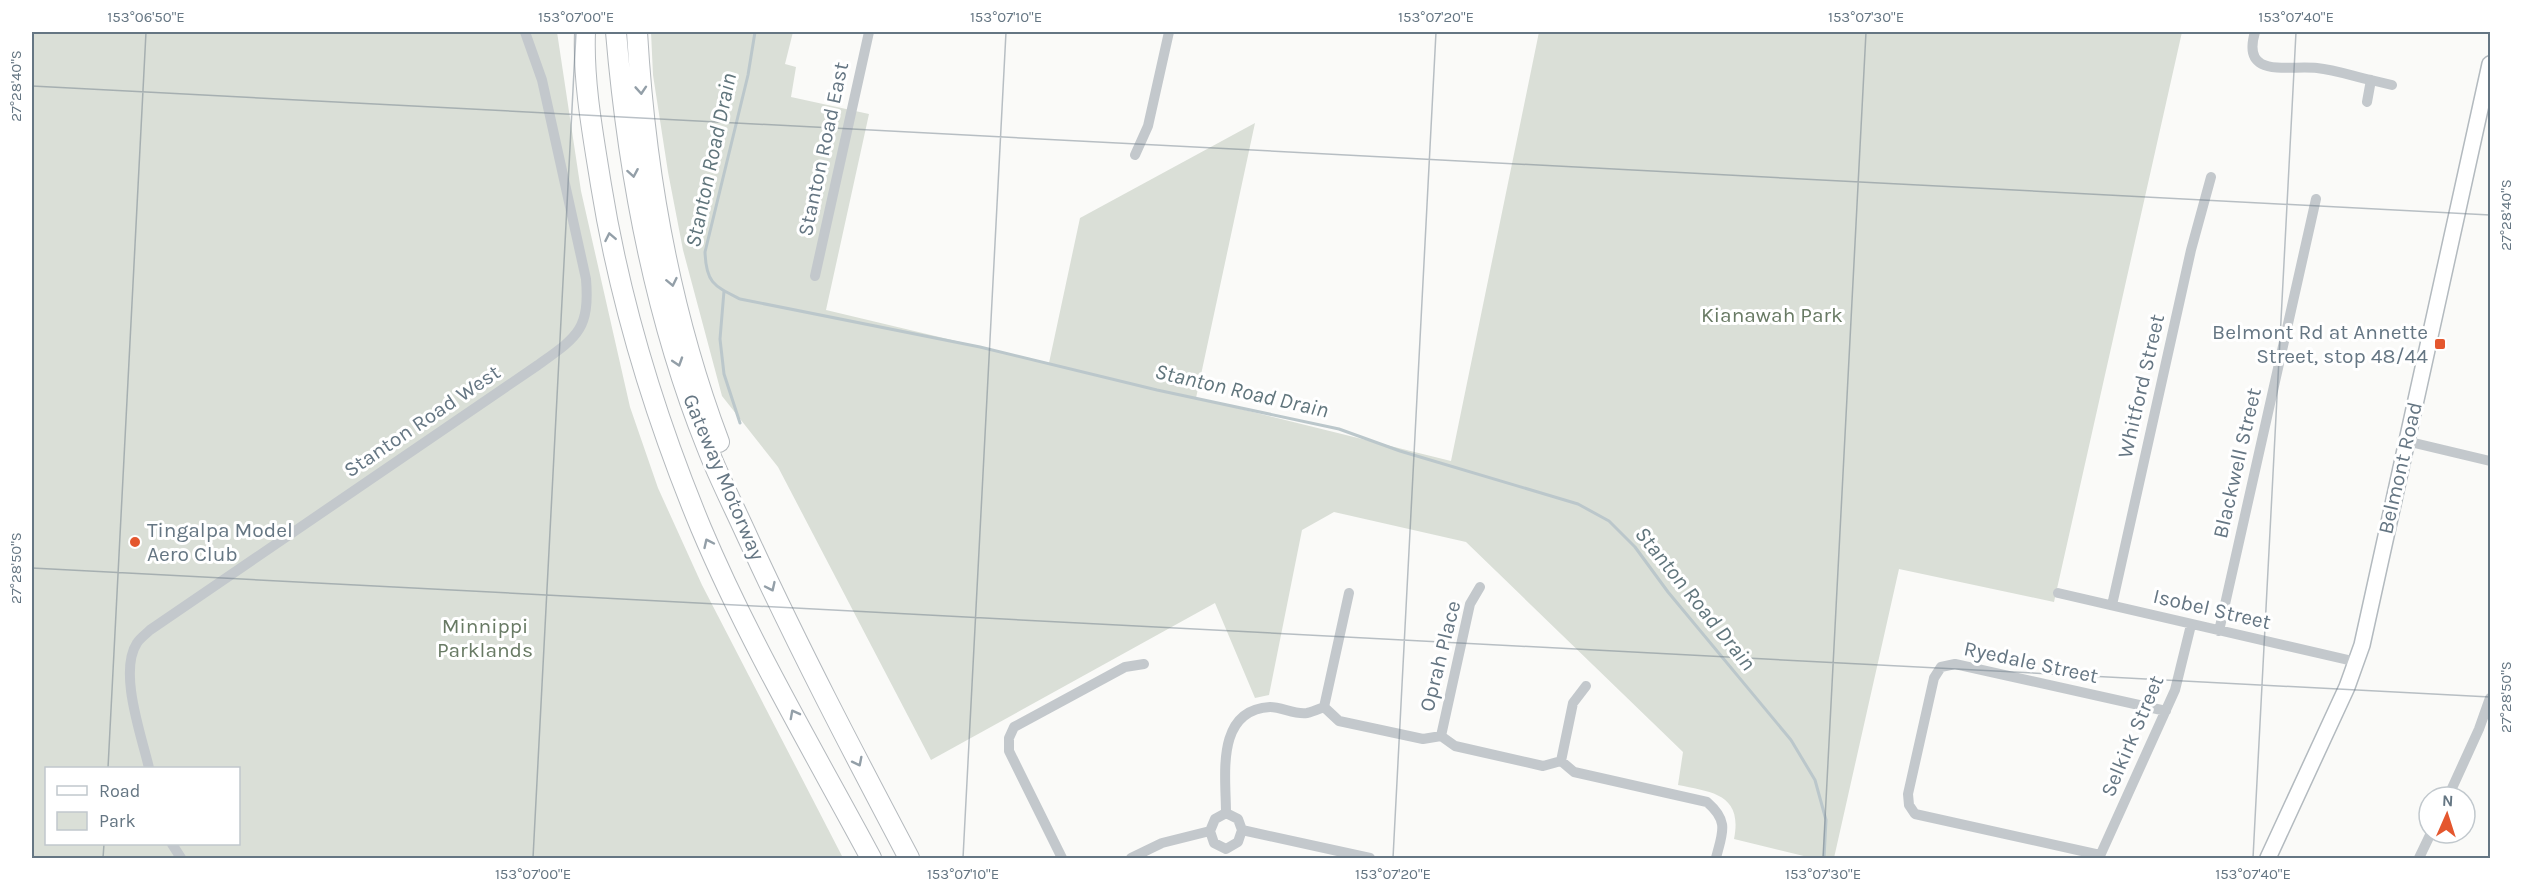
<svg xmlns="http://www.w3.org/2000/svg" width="2522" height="890" viewBox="0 0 2522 890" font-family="Karla,sans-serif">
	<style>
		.green { fill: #dadfd7; fill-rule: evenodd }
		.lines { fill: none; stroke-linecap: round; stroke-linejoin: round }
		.stream { stroke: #bbc7cb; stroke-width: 3 }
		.secondary-casing { stroke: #b3babf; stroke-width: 18 }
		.highway-casing { stroke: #b4b9bd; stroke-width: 22 }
		.street { stroke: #c3c8cc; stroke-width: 10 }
		.secondary { stroke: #fff; stroke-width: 15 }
		.highway { stroke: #fff; stroke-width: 20 }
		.oneway { stroke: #939fa8 }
		.ticks { fill: none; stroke: #657683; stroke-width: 1.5; stroke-opacity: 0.45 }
		.poi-dot { fill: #e4572e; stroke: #fff; stroke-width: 2 }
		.labels { text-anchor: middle; stroke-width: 6; stroke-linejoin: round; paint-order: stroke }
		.street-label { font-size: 21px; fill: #657683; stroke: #fff }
		.park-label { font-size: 21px; fill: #687a64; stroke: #fff }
		.poi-label { font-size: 21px; fill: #657683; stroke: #fff; text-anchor: end }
		.water-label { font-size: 22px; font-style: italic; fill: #60757c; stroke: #fff }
		.neatline { fill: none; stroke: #657683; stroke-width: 2 }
		.ticks-label { font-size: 15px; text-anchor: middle; fill: #657683 }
	</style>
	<rect width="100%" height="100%" fill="#fafaf8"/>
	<path class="green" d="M 32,32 L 557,32 L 581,191 L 630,407 L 658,488 L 702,585 L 843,858 L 32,858 ZM 46,768 L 238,768 L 238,844 L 46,844 Z
		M 651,32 L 793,32 L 785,64 L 796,67 L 791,97 L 869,114 L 826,310 L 1049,363 L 1080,218 L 1255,123 L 1196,398 L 1451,461 L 1539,32 L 2182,32 L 2054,602 L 1899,569 L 1834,858 L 1812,858 L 1734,839 C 1743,794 1712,792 1678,785 L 1683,752 L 1466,542 L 1334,512 L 1302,530 L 1269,695 L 1255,698 L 1215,603 L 931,760 L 778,467 L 722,396 L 683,250 L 668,172 L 653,75 Z"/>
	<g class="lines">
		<path class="stream" d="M 755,32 L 748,75 L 705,252 C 706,283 714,286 740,299 L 980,347 L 1157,390 L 1339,429 L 1400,451 L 1578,504 L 1609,521 L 1635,547 L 1668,592 L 1791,740 L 1815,780 L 1826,820 L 1824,858
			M 724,291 L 720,339 L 724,374 L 740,423"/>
		<g class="secondary-casing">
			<path id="secondary" d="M 2268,858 L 2347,687 L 2362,645 L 2490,64"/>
		</g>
		<g class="highway-casing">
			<path id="highway" d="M 585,32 C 583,82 593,135 601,185 C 620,303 655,417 701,528 C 749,642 813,750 871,858
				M 616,32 C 628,173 654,315 707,447 C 719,478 734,507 748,538 C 798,647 853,752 909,858
				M 637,32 C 645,170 670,312 719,442"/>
		</g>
		<path class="street" d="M 2255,32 C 2241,79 2287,65 2317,68 C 2335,70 2353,76 2371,80
			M 2367,102 L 2371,80 L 2392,85
			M 1135,155 L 1148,126 L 1169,32
			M 815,276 L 869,32
			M 2406,441 L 2490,461
			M 2058,593 L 2357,662
			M 2112,605 L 2191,250 L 2211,177
			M 2219,631 L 2316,199
			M 1324,707 L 1349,593
			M 1441,736 L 1470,604 L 1480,587
			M 1561,761 L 1573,703 L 1586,686
			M 149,768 C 142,737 118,672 137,643 C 140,638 146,634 150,630 L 538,365 C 577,337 590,330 586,279 L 542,80 L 525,32
			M 2448,797 L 2479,729 L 2490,698
			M 1226,813 C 1226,776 1215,710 1270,707 C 1282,707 1295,715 1307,713 C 1312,712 1319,709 1324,707 L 1339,721 L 1423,739 L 1441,736 L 1455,746 L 1543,766 L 1561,761 L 1574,772 L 1707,802 C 1730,822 1722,833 1716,858
			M 1226,813 L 1238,819 L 1242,830 L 1238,842 L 1226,849 L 1214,843 L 1210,831 L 1215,819 Z
			M 1242,830 L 1370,858
			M 172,844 L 181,858
			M 2100,855 L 1915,814 L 1909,805 L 1908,794 L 1934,678 L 1941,667 L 1955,664 L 2166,711
			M 1062,858 L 1009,751 L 1009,738 L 1014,727 L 1125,667 L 1144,664
			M 1131,858 L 1162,843 L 1210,831
			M 2099,858 L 2175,690 L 2191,625
			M 2419,858 L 2431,833"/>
		<use href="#secondary" class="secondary"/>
		<use href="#highway" class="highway"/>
	</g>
	<defs><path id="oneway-chevron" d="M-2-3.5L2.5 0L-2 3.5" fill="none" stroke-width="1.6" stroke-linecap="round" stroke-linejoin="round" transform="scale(1.5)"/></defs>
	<g class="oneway">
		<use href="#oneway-chevron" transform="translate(641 90) rotate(86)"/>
		<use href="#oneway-chevron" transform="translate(633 173) rotate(80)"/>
		<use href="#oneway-chevron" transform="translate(610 237) rotate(-101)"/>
		<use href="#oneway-chevron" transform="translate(672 282) rotate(78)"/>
		<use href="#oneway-chevron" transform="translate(678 362) rotate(72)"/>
		<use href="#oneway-chevron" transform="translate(708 543) rotate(-115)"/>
		<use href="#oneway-chevron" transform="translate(771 587) rotate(65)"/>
		<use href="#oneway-chevron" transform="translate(794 714) rotate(-118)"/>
		<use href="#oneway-chevron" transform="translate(858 762) rotate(63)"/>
	</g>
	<path class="ticks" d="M 32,86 L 2490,215M 32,568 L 2490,697M 108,768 L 146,32M 103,858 L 104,844M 533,858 L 576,32M 963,858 L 1006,32M 1393,858 L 1436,32M 1823,858 L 1866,32M 2253,858 L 2296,32"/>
	<g class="poi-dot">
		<rect x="2434" y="338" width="12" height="12" rx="3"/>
		<circle cx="135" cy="542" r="6"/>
	</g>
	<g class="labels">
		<g class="street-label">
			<text transform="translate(823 149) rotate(-78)" y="7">Stanton Road East</text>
			<text transform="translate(2141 386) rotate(-77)" y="7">Whitford Street</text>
			<text transform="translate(422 421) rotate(-34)" y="7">Stanton Road West</text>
			<text transform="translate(2237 463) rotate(-77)" y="7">Blackwell Street</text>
			<text transform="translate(2400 468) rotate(-77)" y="7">Belmont Road</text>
			<text transform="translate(724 477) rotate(67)" y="7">Gateway Motorway</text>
			<text transform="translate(2212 609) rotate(13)" y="7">Isobel Street</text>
			<text transform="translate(1440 656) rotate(-76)" y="7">Oprah Place</text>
			<text transform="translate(2031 662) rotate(12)" y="7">Ryedale Street</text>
			<text transform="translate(2132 736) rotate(-67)" y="7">Selkirk Street</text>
		</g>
		<g class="park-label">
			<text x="1772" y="322">Kianawah Park</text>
			<text x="485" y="633">Minnippi<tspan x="485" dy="24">Parklands</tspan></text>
		</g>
		<g class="poi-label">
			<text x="2428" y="339">Belmont Rd at Annette<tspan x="2428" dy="24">Street, stop 48/44</tspan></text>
			<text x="147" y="537" text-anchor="start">Tingalpa Model<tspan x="147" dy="24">Aero Club</tspan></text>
		</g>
		<g class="water-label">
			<text transform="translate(710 160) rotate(-78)" y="8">Stanton Road Drain</text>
			<text transform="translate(1242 390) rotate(13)" y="8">Stanton Road Drain</text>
			<text transform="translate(1696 598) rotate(51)" y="8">Stanton Road Drain</text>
		</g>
	</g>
	<rect width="2522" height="890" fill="none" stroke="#ffffff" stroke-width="66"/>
	<rect x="45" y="767" width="195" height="78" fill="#ffffff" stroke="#c1c8cd" stroke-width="1.5"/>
	<rect x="57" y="786" width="30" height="9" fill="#ffffff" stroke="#c1c8cd" stroke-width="1.5"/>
	<text x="99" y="797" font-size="18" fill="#657683">Road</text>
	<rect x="57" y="812" width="30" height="18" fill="#dadfd7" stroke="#c1c8cd" stroke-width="1.5"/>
	<text x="99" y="827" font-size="18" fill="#657683">Park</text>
	<g transform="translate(2447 815) rotate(3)"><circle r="28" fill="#ffffff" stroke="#c1c8cd" stroke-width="1.5"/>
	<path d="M0-4.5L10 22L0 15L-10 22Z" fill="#e4572e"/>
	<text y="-9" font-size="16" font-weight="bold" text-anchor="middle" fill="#657683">N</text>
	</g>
	<rect x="33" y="33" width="2456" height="824" class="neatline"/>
	<g class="ticks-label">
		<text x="146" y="22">153°06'50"E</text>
		<text x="576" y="22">153°07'00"E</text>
		<text x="1006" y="22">153°07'10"E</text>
		<text x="1436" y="22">153°07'20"E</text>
		<text x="1866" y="22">153°07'30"E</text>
		<text x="2296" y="22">153°07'40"E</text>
		<text transform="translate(16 86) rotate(-90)" y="5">27°28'40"S</text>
		<text transform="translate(2506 215) rotate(-90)" y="5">27°28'40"S</text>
		<text transform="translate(16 568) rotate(-90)" y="5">27°28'50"S</text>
		<text transform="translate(2506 697) rotate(-90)" y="5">27°28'50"S</text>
		<text x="533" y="879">153°07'00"E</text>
		<text x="963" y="879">153°07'10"E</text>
		<text x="1393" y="879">153°07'20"E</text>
		<text x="1823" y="879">153°07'30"E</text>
		<text x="2253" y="879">153°07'40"E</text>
	</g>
</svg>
